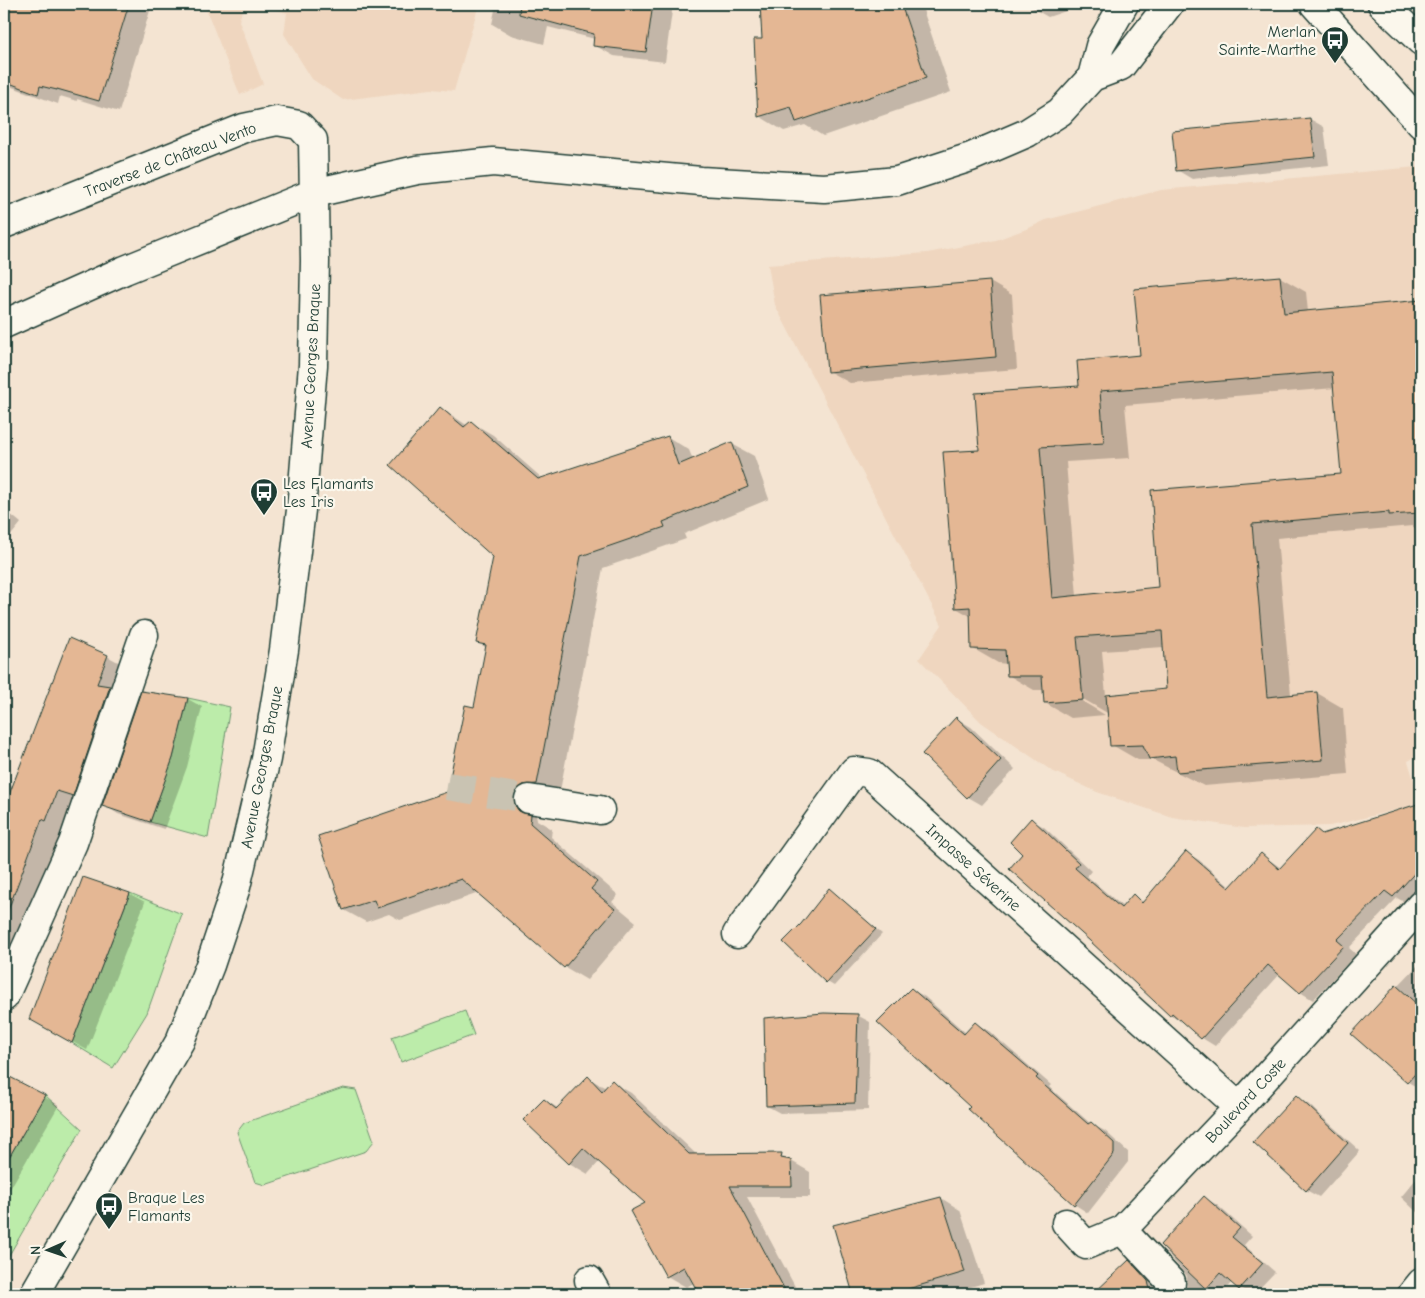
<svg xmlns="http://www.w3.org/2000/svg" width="1425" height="1298" viewBox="0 0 1425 1298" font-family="'Comic Neue',sans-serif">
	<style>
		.built { fill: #efd6bf }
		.green { fill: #bcecaa; stroke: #6e946f }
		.shadow { fill: #0003; fill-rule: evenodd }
		.building { fill: #e4b794; stroke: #1f3d34; fill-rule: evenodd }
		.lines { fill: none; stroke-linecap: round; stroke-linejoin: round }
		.minor-tunnel { stroke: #c9c3b2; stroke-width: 28; stroke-dasharray: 28 14; stroke-linecap: butt }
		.minor-casing { stroke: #1f3d34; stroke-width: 31 }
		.tertiary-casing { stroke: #1f3d34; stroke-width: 31 }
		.secondary-casing { stroke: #1f3d34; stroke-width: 31 }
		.minor { stroke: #fbf7ec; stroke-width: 28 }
		.tertiary { stroke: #fbf7ec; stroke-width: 28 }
		.secondary { stroke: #fbf7ec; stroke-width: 28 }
		.labels { text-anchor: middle; stroke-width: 4.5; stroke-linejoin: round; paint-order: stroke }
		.poi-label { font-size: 16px; fill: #1f3d34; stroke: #fbf7ec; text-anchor: start }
		.street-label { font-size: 16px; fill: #1f3d34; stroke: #fbf7ec }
	</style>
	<rect width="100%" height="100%" fill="#f4e4d2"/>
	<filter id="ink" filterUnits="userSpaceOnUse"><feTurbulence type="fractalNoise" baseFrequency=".02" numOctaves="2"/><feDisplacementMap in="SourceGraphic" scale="10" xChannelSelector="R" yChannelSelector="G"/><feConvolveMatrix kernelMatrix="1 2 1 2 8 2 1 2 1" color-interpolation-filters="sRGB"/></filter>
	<g filter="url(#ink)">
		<path class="built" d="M 204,4 L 244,4 L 239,21 L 263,84 L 240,95 Z
			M 257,4 L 479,4 L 454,91 L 431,89 L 343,100 L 312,79 L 284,34 L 287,13 Z
			M 1417,167 L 1421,203 L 1421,754 L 1408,761 L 1421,804 L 1330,826 L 1244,828 L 1172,817 L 1097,792 L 1052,771 L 981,722 L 919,659 L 942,625 L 775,305 L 768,265 L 927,253 L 996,240 L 1029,228 L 1046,220 L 1161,190 Z"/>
		<path class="green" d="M 188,698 L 230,707 L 208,838 L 150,822 L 173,758 Z
			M 130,893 L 182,914 L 147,1013 L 113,1068 L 72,1043 Z
			M 465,1011 L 474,1035 L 401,1062 L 392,1037 Z
			M 343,1088 L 356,1090 L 374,1141 L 366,1151 L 265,1185 L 255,1182 L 237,1132 L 244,1123 Z
			M 45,1095 L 82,1129 L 8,1257 L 4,1255 L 4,1166 Z"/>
		<path class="shadow" d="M 4,4 L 152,4 L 119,112 L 77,99 L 77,101 L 60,96 L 58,104 L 4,84 Z
			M 490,4 L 673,4 L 665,62 L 614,56 L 594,45 L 595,39 L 548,27 L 544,44 L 511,35 L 492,24 L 495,10 L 489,7 Z
			M 761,4 L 921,4 L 951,92 L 823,136 L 805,125 L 784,131 L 759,116 L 764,40 Z
			M 1025,4 L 1087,4 L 1048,17 Z
			M 1310,119 L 1324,127 L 1329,165 L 1192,179 L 1177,170 Z
			M 1280,277 L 1306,292 L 1308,312 L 1421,302 L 1421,529 L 1416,529 L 1412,526 L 1277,538 L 1291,695 L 1317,693 L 1343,708 L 1348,774 L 1204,786 L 1153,760 L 1138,760 L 1112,745 L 1109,714 L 1078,696 L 1077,698 L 1105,715 L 1071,718 L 1045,703 L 1045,690 L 1034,690 L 1008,675 L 1007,664 L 998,663 L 972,648 L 972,617 L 956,608 L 980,451 L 1080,388 L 1141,356 ZM 1335,388 L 1342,475 L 1153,491 L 1160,588 L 1077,596 L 1066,462 L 1130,458 L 1125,405 ZM 1164,647 L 1167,690 L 1106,696 L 1102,651 Z
			M 990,282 L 1012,295 L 1017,369 L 850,383 L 828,371 Z
			M 441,408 L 468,426 L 471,422 L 493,435 L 543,479 L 668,437 L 689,450 L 693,460 L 732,444 L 754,456 L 769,499 L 684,534 L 686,539 L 603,568 L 559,796 L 535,810 L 537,820 L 552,829 L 551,837 L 618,895 L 612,902 L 636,922 L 587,980 L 565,967 L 479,893 L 400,920 L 389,914 L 366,922 L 344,910 L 319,837 L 448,793 L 475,708 L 487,648 L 478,643 L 495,557 Z
			M 4,509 L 21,523 L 4,544 Z
			M 70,640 L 107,656 L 129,668 L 4,993 L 4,810 Z
			M 142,692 L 188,699 L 202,707 L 187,767 L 164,829 L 118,814 L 104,805 Z
			M 956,718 L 971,727 L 1015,769 L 982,805 L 968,797 Z
			M 1421,805 L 1421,887 L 1406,903 L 1397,898 L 1349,948 L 1356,954 L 1313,1000 L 1300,992 L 1280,974 L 1215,1046 L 1202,1038 L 1183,1021 L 1170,1015 L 1011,868 L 1024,854 L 1031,820 L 1044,827 L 1091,871 L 1087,876 L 1123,907 L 1133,896 L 1144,902 L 1186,853 L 1199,860 L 1231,888 L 1262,855 L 1281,868 L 1317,830 L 1324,835 Z
			M 94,882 L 130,894 L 145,902 L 87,1050 L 29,1018 L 55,972 Z
			M 829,890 L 836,894 L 882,934 L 834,986 L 827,982 Z
			M 1421,962 L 1421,1087 L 1420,1089 L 1408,1082 L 1397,987 Z
			M 911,989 L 925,997 L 966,1033 L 975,1023 L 989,1031 L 1051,1085 L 1049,1087 L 1091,1124 L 1105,1131 L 1128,1152 L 1128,1162 L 1088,1213 L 1074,1204 L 972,1107 Z
			M 857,1015 L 870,1022 L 868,1110 L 780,1113 L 767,1106 Z
			M 4,1075 L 59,1105 L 4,1199 Z
			M 588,1078 L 606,1088 L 612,1082 L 631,1093 L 697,1155 L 781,1155 L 810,1172 L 810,1197 L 747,1197 L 799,1294 L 700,1294 L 694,1283 L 686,1287 L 667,1276 L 647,1203 L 600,1161 L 588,1174 L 569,1163 L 544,1100 L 558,1108 Z
			M 1296,1097 L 1308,1104 L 1360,1151 L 1319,1197 L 1306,1190 Z
			M 1421,1173 L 1421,1216 L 1401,1197 Z
			M 1204,1197 L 1217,1205 L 1252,1236 L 1244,1245 L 1275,1272 L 1254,1294 L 1249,1294 L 1232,1282 L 1221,1294 L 1187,1294 L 1187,1276 L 1160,1245 Z
			M 941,1198 L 960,1210 L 984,1283 L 947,1294 L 854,1294 L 835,1226 Z
			M 1129,1262 L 1142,1269 L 1166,1294 L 1119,1294 L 1108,1282 Z"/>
		<path class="building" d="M 4,4 L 129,4 L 99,101 L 57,89 L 57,90 L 40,86 L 38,94 L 4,81 Z
			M 520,4 L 653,4 L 646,52 L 593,46 L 594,34 L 519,14 Z
			M 760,4 L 901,4 L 926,78 L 796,122 L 791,107 L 758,117 L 754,39 L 762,39 Z
			M 1310,118 L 1315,157 L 1176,171 L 1172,131 Z
			M 1280,276 L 1284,313 L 1421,300 L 1421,513 L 1389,515 L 1389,512 L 1252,524 L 1267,697 L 1317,692 L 1323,760 L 1177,772 L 1175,756 L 1149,759 L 1143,745 L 1110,746 L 1106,695 L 1166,689 L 1162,631 L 1077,637 L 1083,700 L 1044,703 L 1042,676 L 1007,676 L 1005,650 L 971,649 L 970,607 L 955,608 L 943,452 L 979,450 L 975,393 L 1079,386 L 1077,361 L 1140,355 L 1134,289 ZM 1332,372 L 1341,474 L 1151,490 L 1158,587 L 1052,598 L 1040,447 L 1104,443 L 1100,391 Z
			M 990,281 L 996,357 L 827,372 L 820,295 Z
			M 440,407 L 464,427 L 471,421 L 538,479 L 668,436 L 678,465 L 732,442 L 748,487 L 663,522 L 665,527 L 581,556 L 537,784 L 523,785 L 517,790 L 514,797 L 514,804 L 519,811 L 531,815 L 530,823 L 597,882 L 591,889 L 615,909 L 564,968 L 461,879 L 377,908 L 374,900 L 343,910 L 318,836 L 447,792 L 465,705 L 474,707 L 486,645 L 476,643 L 493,557 L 390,465 Z
			M 69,638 L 108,655 L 97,684 L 110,686 L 73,796 L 57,791 L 46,821 L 42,819 L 7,913 L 4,913 L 4,808 Z
			M 141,691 L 188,698 L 173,758 L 150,822 L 102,806 Z
			M 956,717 L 1001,760 L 967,798 L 922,754 Z
			M 1421,803 L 1421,866 L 1393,897 L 1385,891 L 1337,940 L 1344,946 L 1300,993 L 1268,965 L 1201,1039 L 1172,1013 L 1170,1016 L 1090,941 L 1009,869 L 1022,854 L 1010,842 L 1031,818 L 1079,863 L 1075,868 L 1121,908 L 1133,894 L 1142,903 L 1186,851 L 1229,888 L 1261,853 L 1279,869 L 1316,829 L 1322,834 Z
			M 83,877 L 130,893 L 72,1043 L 29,1019 Z
			M 829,888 L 876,929 L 826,983 L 783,942 L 801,924 Z
			M 1396,985 L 1421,1008 L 1421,1067 L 1407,1083 L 1351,1034 Z
			M 911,988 L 964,1034 L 975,1022 L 1038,1076 L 1036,1078 L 1088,1124 L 1091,1122 L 1114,1143 L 1114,1154 L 1074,1205 L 968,1109 L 970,1107 L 877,1022 Z
			M 824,1013 L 858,1014 L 855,1103 L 766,1106 L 764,1018 Z
			M 4,1074 L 45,1095 L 4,1166 Z
			M 588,1076 L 602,1091 L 612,1080 L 689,1154 L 782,1153 L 781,1158 L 791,1160 L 792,1186 L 730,1186 L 787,1294 L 699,1294 L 684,1267 L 666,1277 L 630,1211 L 645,1203 L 583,1148 L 569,1164 L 523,1120 L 544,1099 L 556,1109 Z
			M 1296,1095 L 1348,1143 L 1306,1191 L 1253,1142 Z
			M 1204,1196 L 1240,1228 L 1232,1237 L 1263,1263 L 1239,1290 L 1220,1273 L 1206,1289 L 1160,1245 Z
			M 941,1197 L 965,1272 L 891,1294 L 853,1294 L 833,1225 Z
			M 1129,1260 L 1148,1281 L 1151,1294 L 1093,1294 Z"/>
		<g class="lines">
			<path class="minor-tunnel" d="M 447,786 L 529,799"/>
			<g class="minor-casing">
				<path id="minor" d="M 4,224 L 244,128 L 277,121 L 299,125 L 313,140 L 315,261 L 313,365 L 301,510 L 284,650 L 266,759 L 236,887 L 210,965 L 180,1041 L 34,1294
					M 529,799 L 600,810
					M 737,934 L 854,771 L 869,773 L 1239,1107
					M 4,997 L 73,843 L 144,635
					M 1066,1223 L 1086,1245 L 1122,1230
					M 589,1280 L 597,1294
					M 1170,1294 L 1171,1282 L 1122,1230 L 1239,1107 L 1421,905
					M 1412,1294 L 1421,1283"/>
			</g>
			<g class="tertiary-casing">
				<path id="tertiary" d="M 1314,4 L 1421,124
					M 1382,4 L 1421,41"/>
			</g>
			<g class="secondary-casing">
				<path id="secondary" d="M 1092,77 L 1100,46 L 1124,4
					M 4,324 L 125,270 L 314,193 L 417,170 L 493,162 L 701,181 L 824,188 L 897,181 L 971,157 L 1027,133 L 1060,112 L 1092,77 L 1121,66 L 1169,4"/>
			</g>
			<use href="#minor" class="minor"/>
			<use href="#tertiary" class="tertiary"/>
			<use href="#secondary" class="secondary"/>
		</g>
	</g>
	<defs>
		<g id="bus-pin" transform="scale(1.4375)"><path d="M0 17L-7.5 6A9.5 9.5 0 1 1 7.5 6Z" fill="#1f3d34" stroke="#fbf7ec"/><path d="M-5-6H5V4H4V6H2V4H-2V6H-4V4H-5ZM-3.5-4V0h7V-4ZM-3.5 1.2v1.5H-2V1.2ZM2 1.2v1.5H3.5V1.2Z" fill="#fff"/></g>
	</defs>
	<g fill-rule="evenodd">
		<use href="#bus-pin" x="1335" y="40"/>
		<use href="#bus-pin" x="264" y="492"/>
		<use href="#bus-pin" x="109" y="1206"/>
	</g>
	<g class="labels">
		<g class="poi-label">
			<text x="1316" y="37" text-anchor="end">Merlan<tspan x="1316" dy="18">Sainte-Marthe</tspan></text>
			<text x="283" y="489">Les Flamants<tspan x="283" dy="18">Les Iris</tspan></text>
			<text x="128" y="1203">Braque Les<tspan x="128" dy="18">Flamants</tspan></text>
		</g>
		<g class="street-label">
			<text transform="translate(170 159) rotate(-21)" y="6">Traverse de Château Vento</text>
			<text transform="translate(310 366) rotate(-87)" y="6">Avenue Georges Braque</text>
			<text transform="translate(261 767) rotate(-79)" y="6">Avenue Georges Braque</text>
			<text transform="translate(974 867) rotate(42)" y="6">Impasse Séverine</text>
			<text transform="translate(1245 1100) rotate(-47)" y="6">Boulevard Coste</text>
		</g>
	</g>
	<rect width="1425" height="1298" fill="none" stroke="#fbf7ec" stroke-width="20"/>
	<rect x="10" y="10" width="1405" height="1278" fill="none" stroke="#1f3d34" stroke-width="2" filter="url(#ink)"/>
	<g transform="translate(48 1250) rotate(268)" stroke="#fbf7ec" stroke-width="4" paint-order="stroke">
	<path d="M0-4L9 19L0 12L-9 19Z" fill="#1f3d34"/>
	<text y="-8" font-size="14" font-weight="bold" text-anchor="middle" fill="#1f3d34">N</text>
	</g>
</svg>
